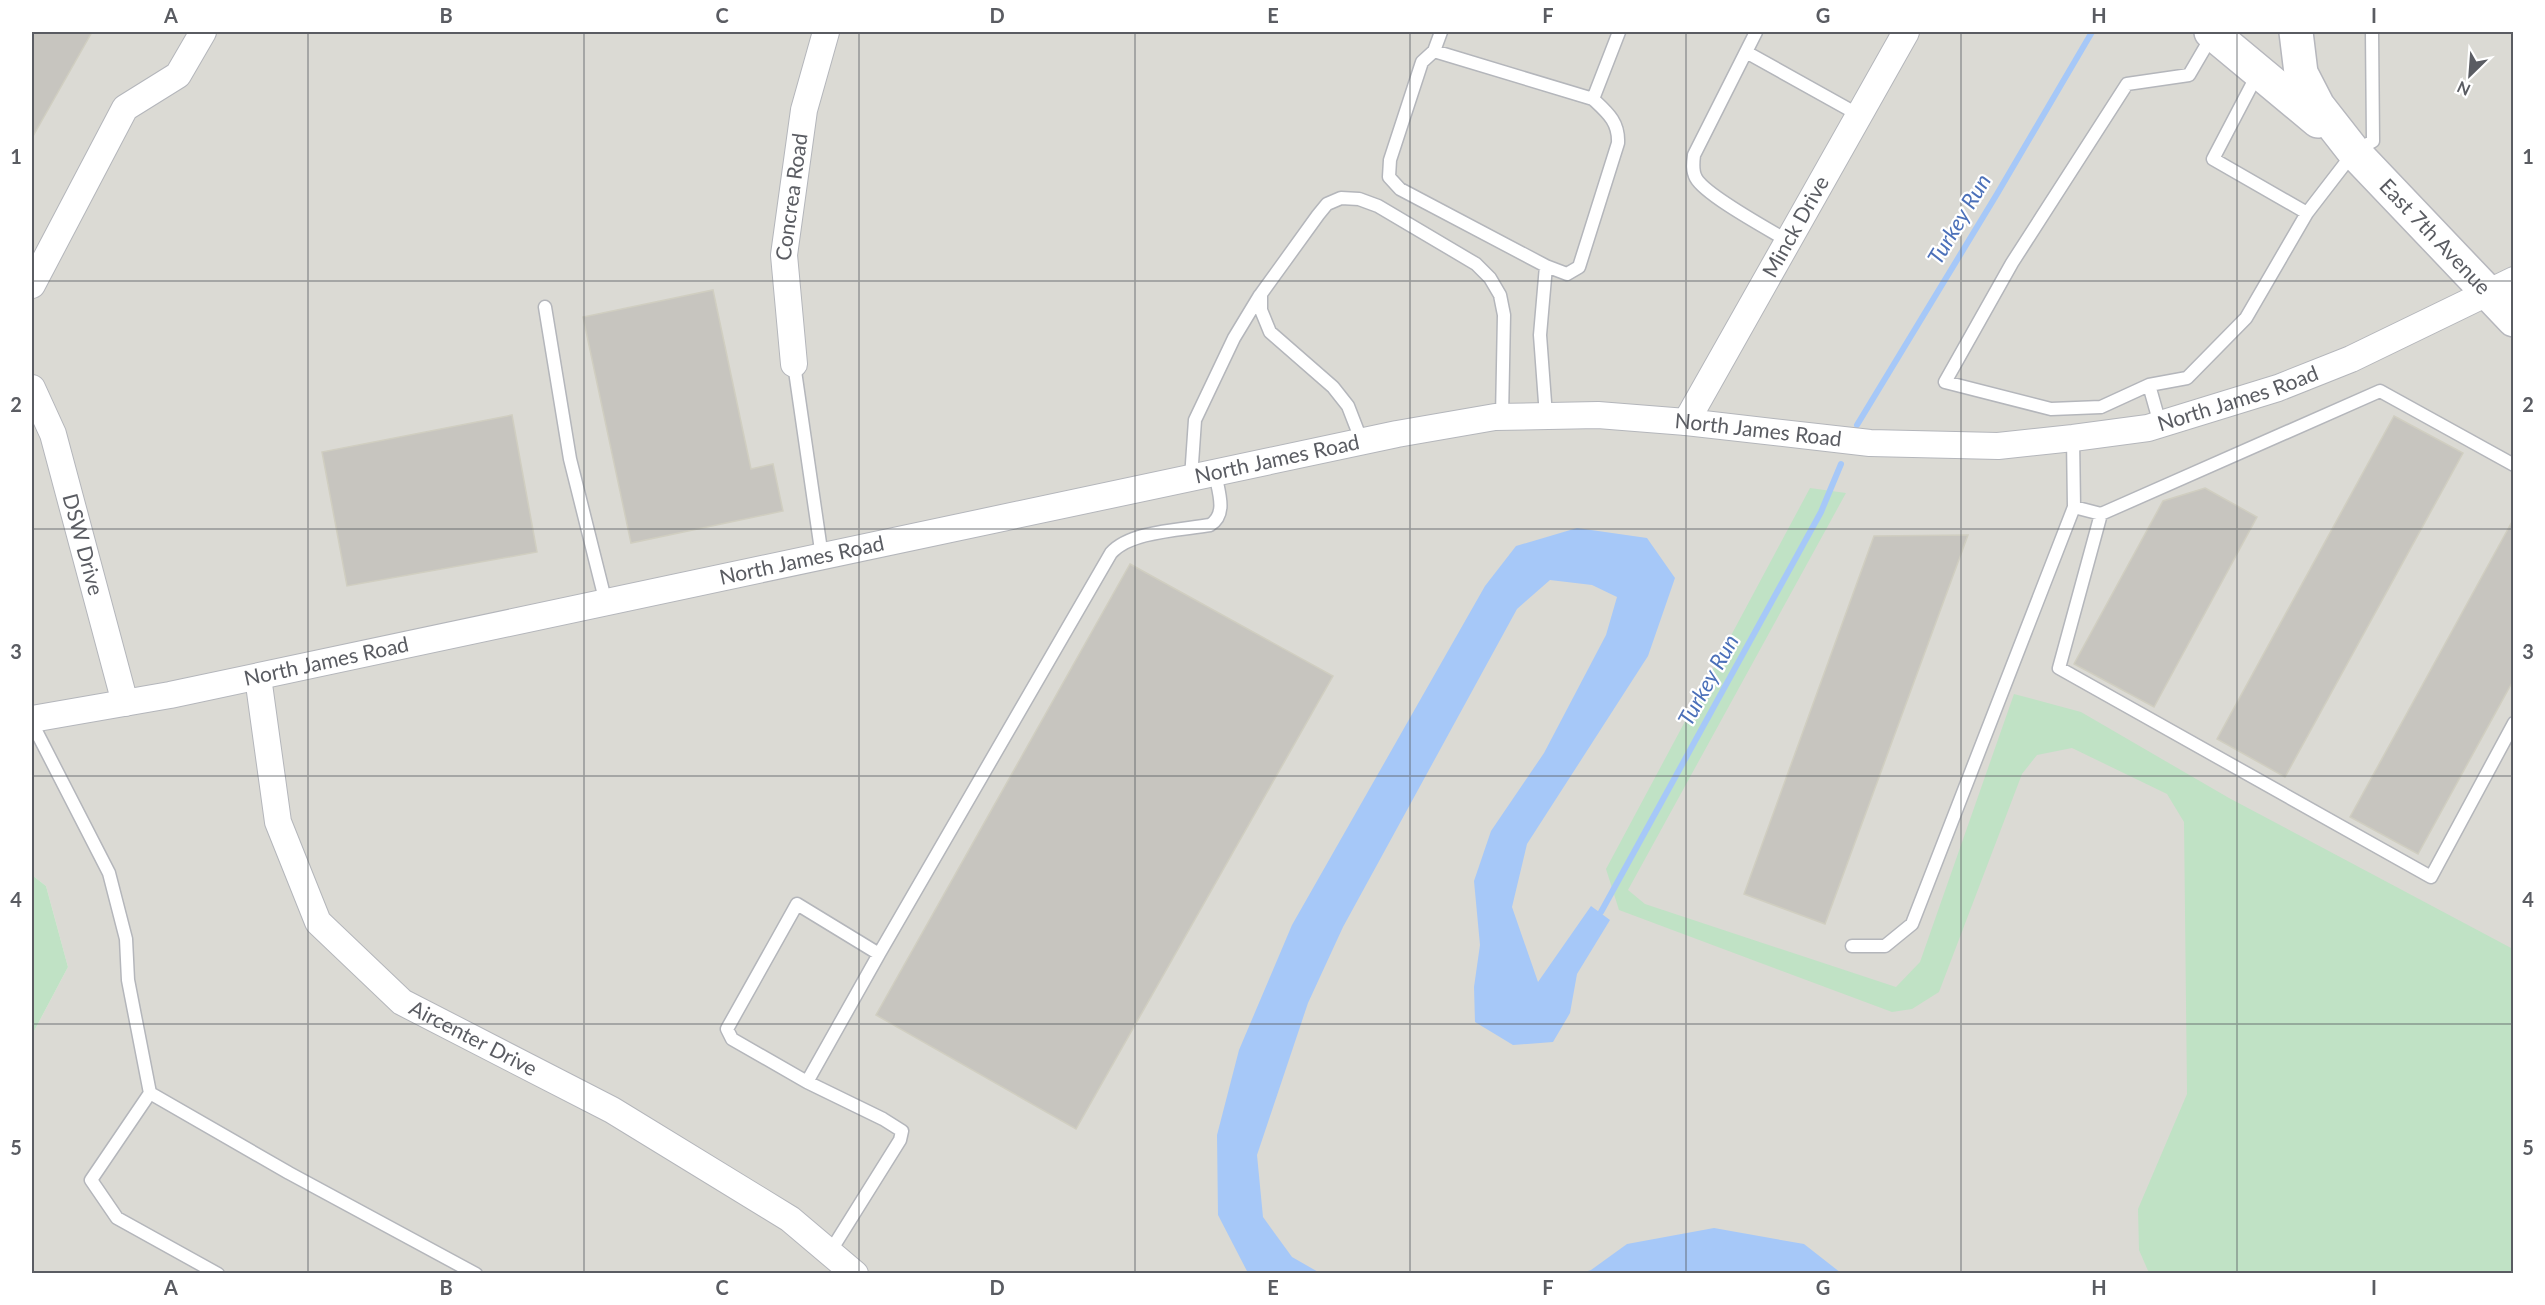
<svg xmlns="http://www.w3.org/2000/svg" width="2545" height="1305" viewBox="0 0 2545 1305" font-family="Lato,sans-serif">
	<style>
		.industrial { fill: #dbdad4 }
		.green { fill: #c0e2c5 }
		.water { fill: #a6c8f8 }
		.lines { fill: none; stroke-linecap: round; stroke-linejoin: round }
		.stream { stroke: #a6c8f8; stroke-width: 6 }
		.building { fill: #c7c5bf; stroke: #d0cec1; stroke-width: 1.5 }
		.lane-casing { stroke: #b4b6bb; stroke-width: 15 }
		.street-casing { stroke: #b4b6bb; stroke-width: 28 }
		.secondary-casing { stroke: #b6b7bd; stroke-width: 36 }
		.lane { stroke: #fff; stroke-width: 12 }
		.street { stroke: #fff; stroke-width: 26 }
		.secondary { stroke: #fff; stroke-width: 33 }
		.grid { fill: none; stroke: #5a5c62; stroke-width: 1.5; stroke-opacity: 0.55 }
		.labels { text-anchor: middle; stroke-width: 4.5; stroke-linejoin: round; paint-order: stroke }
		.street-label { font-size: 21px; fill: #5a5c62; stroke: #fff }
		.water-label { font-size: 22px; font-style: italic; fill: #4b70b9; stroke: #fff }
		.neatline { fill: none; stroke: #5a5c62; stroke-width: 2 }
		.grid-label { font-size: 20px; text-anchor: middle; font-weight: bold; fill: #5a5c62 }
	</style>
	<rect width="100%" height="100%" fill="#ecebe2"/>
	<path class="industrial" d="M 32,32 L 2513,32 L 2513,1273 L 32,1273 L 32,1035 L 68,967 L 46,886 L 32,875 Z"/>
	<path class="green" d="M 1810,488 L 1846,493 L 1628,890 L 1645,904 L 1896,987 L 1920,962 L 2014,694 L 2081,712 L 2229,798 L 2513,949 L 2513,1273 L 2149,1273 L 2139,1250 L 2138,1209 L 2187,1094 L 2184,822 L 2167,794 L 2072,748 L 2037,755 L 2022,774 L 1939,992 L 1912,1009 L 1892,1012 L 1619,910 L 1606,869 Z
		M 32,875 L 46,886 L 68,967 L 32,1035 Z"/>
	<path class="water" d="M 1577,528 L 1647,538 L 1675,578 L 1648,656 L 1527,844 L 1512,907 L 1538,982 L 1591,906 L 1610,920 L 1577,974 L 1570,1013 L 1553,1042 L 1513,1045 L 1475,1022 L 1474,987 L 1480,945 L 1474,881 L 1491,831 L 1544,753 L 1606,635 L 1617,597 L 1592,585 L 1550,580 L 1517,609 L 1343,927 L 1308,1003 L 1257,1155 L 1263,1217 L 1292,1257 L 1320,1273 L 1248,1273 L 1218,1215 L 1217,1135 L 1239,1050 L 1292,925 L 1485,586 L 1516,546 Z
		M 1714,1228 L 1804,1244 L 1841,1273 L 1581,1273 L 1591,1270 L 1627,1244 Z"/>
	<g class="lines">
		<path class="stream" d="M 1857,425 L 1997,194 L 2092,32
			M 1601,912 L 1821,512 L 1841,464"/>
	</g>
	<path class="building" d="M 32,32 L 92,32 L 32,138 Z
		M 713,290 L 751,469 L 773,464 L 783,511 L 631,543 L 583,317 Z
		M 512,415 L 537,552 L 347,586 L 322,452 Z
		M 2394,416 L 2463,453 L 2285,777 L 2217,739 Z
		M 2205,488 L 2257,517 L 2154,707 L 2074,664 L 2163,501 Z
		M 2514,518 L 2514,679 L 2418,854 L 2350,817 Z
		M 1968,535 L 1825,924 L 1744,894 L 1874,536 Z
		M 1130,564 L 1333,676 L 1076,1129 L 876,1015 Z"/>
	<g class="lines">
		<g class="lane-casing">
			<path id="lane" d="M 1756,32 L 1694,155 C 1693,163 1692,171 1696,178 C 1705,195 1768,229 1788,241
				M 2213,34 L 2189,75 L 2127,84 L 2012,263 L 1945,382 L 2051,409 L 2101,407 L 2149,385 L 2187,378 L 2246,318 L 2307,213 L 2354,152 L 2373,141 L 2372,32
				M 1434,51 L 1441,32
				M 1746,52 L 1859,115
				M 2258,73 L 2213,159 L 2307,213
				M 1546,266 L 1400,189 L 1389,177 L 1390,160 L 1422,62 L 1434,51 L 1593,99
				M 545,307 L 570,459 L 606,603
				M 794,364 L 822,557
				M 2149,385 L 2160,424
				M 1546,416 L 1540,335 L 1546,266 L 1567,274 L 1579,267 L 1618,143 C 1619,122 1608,113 1593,99 L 1619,32
				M 1362,442 L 1348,406 L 1333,387 L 1270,332 L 1261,310 L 1261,294 L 1318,215 L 1327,204 L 1341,198 L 1359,199 L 1378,206 L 1476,264 L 1490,278 L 1500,295 L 1504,315 L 1502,417
				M 2514,465 L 2380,391 L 2101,514 L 2059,668 L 2431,877 L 2514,723
				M 1191,478 L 1195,420 L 1234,338 L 1260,295
				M 2074,507 L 2101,514
				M 32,723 L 109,873 L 126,939 L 128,980 L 150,1093 L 91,1180 L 117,1218 L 218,1274
				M 1852,946 L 1885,946 L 1912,924 L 2074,507 L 2073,438
				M 879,954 L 1111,553 C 1130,531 1182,530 1210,525 C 1228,514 1218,491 1215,473
				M 807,1082 L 732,1039 L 727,1029 L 797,904 L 879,954 L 807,1082 L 883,1119 L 902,1131 L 900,1140 L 830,1252
				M 150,1093 L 289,1173 L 476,1274"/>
		</g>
		<g class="street-casing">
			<g id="street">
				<path d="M 32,285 L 125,108 L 178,75 L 203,32"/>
				<path id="s1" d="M 794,364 L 784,255 L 804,110 L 826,32"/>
				<path id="s2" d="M 32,388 L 53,434 L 125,703"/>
				<path id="s3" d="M 1686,422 L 1906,32"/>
				<path id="s4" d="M 258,677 L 278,822 L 318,922 L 402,1002 L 612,1110 L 790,1219 L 855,1274"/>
				<path id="s5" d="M 32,719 L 170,695 L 1397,434 L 1495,417 L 1598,415 L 1686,422 L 1870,443 L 1998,446 L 2073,438 L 2148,428 L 2278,388 L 2351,359 L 2514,280"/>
			</g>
		</g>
		<g class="secondary-casing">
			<g id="secondary">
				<path d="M 2211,32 L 2318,121"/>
				<path id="s6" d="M 2296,32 L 2301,73 L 2318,106 L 2354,152 L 2514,320"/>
			</g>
		</g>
		<use href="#lane" class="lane"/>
		<use href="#street" class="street"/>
		<use href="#secondary" class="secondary"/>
	</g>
	<path class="grid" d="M 308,32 L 308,1274M 584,32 L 584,1274M 859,32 L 859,1274M 1135,32 L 1135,1274M 1410,32 L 1410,1274M 1686,32 L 1686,1274M 1961,32 L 1961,1274M 2237,32 L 2237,1274M 32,281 L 2514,281M 32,529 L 2514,529M 32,776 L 2514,776M 32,1024 L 2514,1024"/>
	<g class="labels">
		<g class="street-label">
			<text dy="7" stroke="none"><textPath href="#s1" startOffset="168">Concrea Road</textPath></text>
			<text dy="7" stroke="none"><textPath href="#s3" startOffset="224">Minck Drive</textPath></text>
			<text dy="7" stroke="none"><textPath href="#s6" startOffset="254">East 7th Avenue</textPath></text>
			<text dy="7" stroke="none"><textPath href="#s5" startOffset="2244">North James Road</textPath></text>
			<text dy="7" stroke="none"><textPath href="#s5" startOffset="1758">North James Road</textPath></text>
			<text dy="7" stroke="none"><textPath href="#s5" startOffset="1272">North James Road</textPath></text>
			<text dy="7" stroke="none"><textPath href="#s2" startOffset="165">DSW Drive</textPath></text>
			<text dy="7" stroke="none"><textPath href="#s5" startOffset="786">North James Road</textPath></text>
			<text dy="7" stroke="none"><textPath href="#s5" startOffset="300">North James Road</textPath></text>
			<text dy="7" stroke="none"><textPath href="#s4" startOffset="450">Aircenter Drive</textPath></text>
		</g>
		<g class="water-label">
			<text transform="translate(1959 219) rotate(-59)" y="8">Turkey Run</text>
			<text transform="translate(1708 680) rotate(-61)" y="8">Turkey Run</text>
		</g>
	</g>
	<rect width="2545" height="1305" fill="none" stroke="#ffffff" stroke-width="66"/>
	<g transform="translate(2470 75) rotate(205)" stroke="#ffffff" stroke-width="4.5" paint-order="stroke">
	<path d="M0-4.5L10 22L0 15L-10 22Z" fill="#5a5c62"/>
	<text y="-9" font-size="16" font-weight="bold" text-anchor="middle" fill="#5a5c62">N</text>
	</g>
	<rect x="33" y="33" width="2479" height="1239" class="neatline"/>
	<g class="grid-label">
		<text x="171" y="23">A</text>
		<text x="446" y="23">B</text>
		<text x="722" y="23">C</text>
		<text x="997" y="23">D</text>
		<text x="1273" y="23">E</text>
		<text x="1548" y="23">F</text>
		<text x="1823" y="23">G</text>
		<text x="2099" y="23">H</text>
		<text x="2374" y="23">I</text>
		<text x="16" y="164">1</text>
		<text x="2528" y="164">1</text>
		<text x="16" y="412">2</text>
		<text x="2528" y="412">2</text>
		<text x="16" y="659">3</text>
		<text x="2528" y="659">3</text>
		<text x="16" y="907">4</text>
		<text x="2528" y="907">4</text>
		<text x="16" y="1155">5</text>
		<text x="2528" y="1155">5</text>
		<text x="171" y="1295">A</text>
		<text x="446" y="1295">B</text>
		<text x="722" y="1295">C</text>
		<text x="997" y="1295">D</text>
		<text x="1273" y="1295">E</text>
		<text x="1548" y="1295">F</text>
		<text x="1823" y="1295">G</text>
		<text x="2099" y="1295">H</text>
		<text x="2374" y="1295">I</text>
	</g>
</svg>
